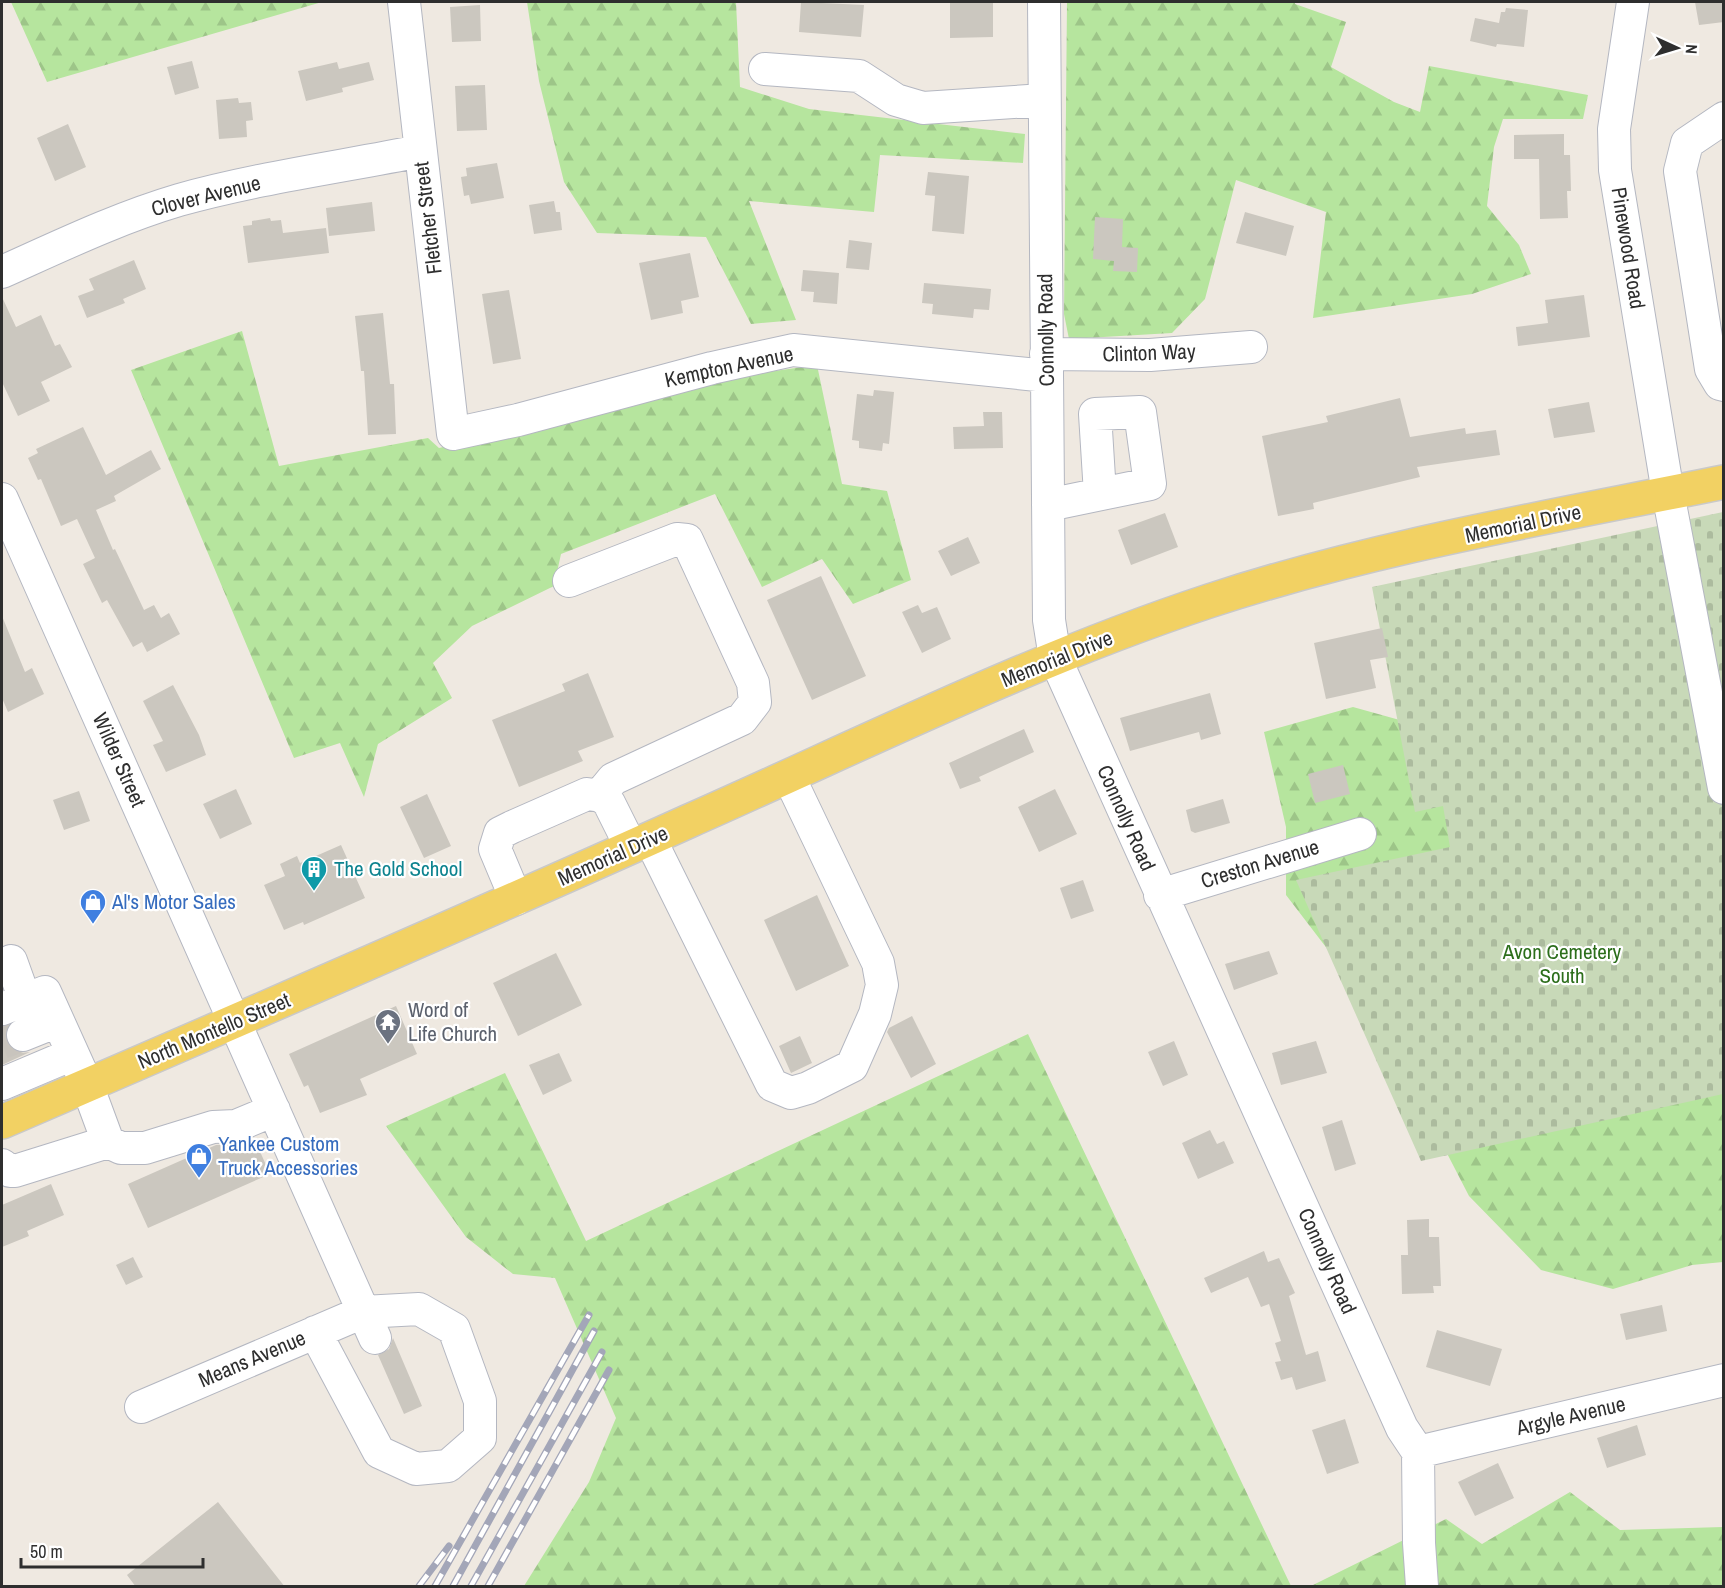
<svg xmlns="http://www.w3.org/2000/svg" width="1725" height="1588" viewBox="0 0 1725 1588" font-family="'Archivo Narrow',sans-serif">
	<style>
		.forest { fill: url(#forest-firs) }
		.cemetery { fill: url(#cemetery-stones) }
		.building { fill: #cbc7bf }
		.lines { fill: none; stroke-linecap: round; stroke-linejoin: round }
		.minor-tunnel { stroke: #c8c4bd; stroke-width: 32; stroke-dasharray: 32 16; stroke-linecap: butt }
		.minor-casing { stroke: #b4b7c1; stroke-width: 34 }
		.major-casing { stroke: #c9c9c9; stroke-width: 36 }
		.minor { stroke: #fff; stroke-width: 32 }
		.major { stroke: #f2d163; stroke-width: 33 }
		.rail-casing { stroke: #a3a6b8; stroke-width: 7 }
		.rail { stroke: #fff; stroke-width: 4.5; stroke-dasharray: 14; stroke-linecap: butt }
		.labels { text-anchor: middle; stroke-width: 4.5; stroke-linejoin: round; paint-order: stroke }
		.street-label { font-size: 21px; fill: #2e2e2e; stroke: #fff }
		.culture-label { font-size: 21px; fill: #0d838f; stroke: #fff; text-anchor: start }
		.shop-label { font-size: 21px; fill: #366cbe; stroke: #fff; text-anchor: start }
		.park-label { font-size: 21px; fill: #2c6e1b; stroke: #fff }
		.worship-label { font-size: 21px; fill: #5b616d; stroke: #fff; text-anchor: start }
	</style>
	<defs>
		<pattern id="forest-firs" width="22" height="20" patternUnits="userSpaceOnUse" patternTransform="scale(1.5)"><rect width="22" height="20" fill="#b6e59e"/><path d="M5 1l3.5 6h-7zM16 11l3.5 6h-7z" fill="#9dc588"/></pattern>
		<pattern id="cemetery-stones" width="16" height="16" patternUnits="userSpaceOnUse" patternTransform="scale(1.5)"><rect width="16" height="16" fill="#c8d9b8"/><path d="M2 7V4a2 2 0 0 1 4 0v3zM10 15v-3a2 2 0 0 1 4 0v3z" fill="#acbb9e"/></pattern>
	</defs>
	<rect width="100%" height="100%" fill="#efe9e1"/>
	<path class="forest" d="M 11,2 L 322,2 L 47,82 Z
		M 527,2 L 736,2 L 740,87 L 809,109 L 1025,134 L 1023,163 L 880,155 L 874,212 L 749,201 L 796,320 L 751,324 L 706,237 L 597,233 L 564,182 L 539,81 Z
		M 1067,2 L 1295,2 L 1295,4 L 1346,22 L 1331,67 L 1394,102 L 1420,112 L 1429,66 L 1588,95 L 1583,119 L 1503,119 L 1494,147 L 1487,206 L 1519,245 L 1531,274 L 1472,294 L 1313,318 L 1326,212 L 1236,180 L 1205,299 L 1172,333 L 1069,339 L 1064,314 Z
		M 242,331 L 279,466 L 428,438 L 439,448 L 746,375 L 817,365 L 842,484 L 887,491 L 911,580 L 853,604 L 822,559 L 762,587 L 715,494 L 561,554 L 554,586 L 472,626 L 433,663 L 452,698 L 378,744 L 364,797 L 340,743 L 294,758 L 131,370 Z
		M 1353,707 L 1414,724 L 1723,1049 L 1723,1262 L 1692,1265 L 1613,1289 L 1541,1270 L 1469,1196 L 1371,1006 L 1286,895 L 1286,827 L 1264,732 Z
		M 1028,1034 L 1291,1586 L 524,1586 L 589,1482 L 616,1418 L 555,1278 L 513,1274 L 466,1237 L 386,1126 L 505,1073 L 586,1241 Z
		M 1570,1492 L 1620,1530 L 1723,1527 L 1723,1586 L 1311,1586 L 1446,1519 L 1482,1544 Z"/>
	<path class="cemetery" d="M 1723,512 L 1723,1094 L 1421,1161 L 1296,880 L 1450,847 L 1443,806 L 1415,812 L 1372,587 Z"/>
	<path class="building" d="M 801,2 L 864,5 L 861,37 L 799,32 Z
		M 950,2 L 993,2 L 993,37 L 950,38 Z
		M 1695,2 L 1724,2 L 1724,22 L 1699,25 Z
		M 480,5 L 481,41 L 452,42 L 450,7 Z
		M 1506,8 L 1528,10 L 1524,47 L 1497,44 L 1496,47 L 1470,41 L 1475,18 L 1499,23 L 1501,12 L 1505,12 Z
		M 192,61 L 199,88 L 175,95 L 167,67 Z
		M 337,62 L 339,69 L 369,62 L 374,80 L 342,88 L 343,92 L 306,101 L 298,71 Z
		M 485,85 L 487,130 L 457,131 L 455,86 Z
		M 238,98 L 239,103 L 251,102 L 253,120 L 246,121 L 247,137 L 219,139 L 216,100 Z
		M 68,124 L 86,167 L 55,181 L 37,138 Z
		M 1564,134 L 1564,155 L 1570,155 L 1571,191 L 1567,191 L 1568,218 L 1540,219 L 1539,159 L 1514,159 L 1514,135 Z
		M 497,163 L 504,198 L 471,204 L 469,195 L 464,196 L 461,177 L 467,176 L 466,168 Z
		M 928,172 L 969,176 L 964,234 L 932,231 L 935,196 L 925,195 Z
		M 554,201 L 556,212 L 560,212 L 562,230 L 534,234 L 529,205 Z
		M 372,202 L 375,231 L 329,236 L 326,208 Z
		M 1245,212 L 1294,226 L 1286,256 L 1236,243 Z
		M 1095,217 L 1123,219 L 1122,247 L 1138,248 L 1137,272 L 1113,271 L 1114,261 L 1093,259 Z
		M 270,218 L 271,221 L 281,220 L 283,233 L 326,228 L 329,253 L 248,263 L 243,226 L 252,225 L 252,221 Z
		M 849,240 L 872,243 L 869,270 L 846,268 Z
		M 690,253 L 699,297 L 681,301 L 683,313 L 651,320 L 639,263 Z
		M 134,260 L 146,289 L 123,299 L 125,303 L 87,318 L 78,296 L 94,290 L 89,279 Z
		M 803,270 L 839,273 L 837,304 L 813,302 L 814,292 L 801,291 Z
		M 924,283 L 991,289 L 989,310 L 974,309 L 973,318 L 932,314 L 933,304 L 922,303 Z
		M 509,290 L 521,359 L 493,364 L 482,294 Z
		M 1584,295 L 1590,337 L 1518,346 L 1516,327 L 1548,323 L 1545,300 Z
		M 2,297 L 16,327 L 41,315 L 55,346 L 60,344 L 72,367 L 41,382 L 50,401 L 18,416 L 2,382 Z
		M 383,313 L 390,384 L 394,384 L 396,434 L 368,435 L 364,371 L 361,371 L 355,316 Z
		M 874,390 L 894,392 L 889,444 L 883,443 L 882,451 L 859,448 L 859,441 L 852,440 L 857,394 L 873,396 Z
		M 1400,398 L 1410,437 L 1465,428 L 1466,434 L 1496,430 L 1500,455 L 1417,467 L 1420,477 L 1313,503 L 1314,509 L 1278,516 L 1262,436 L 1328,422 L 1326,416 Z
		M 1589,402 L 1595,432 L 1554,438 L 1548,409 Z
		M 983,412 L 1002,412 L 1003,448 L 954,449 L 953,427 L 984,426 Z
		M 83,427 L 106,475 L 151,450 L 161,469 L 114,496 L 116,501 L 96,510 L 113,550 L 115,549 L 144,610 L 154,605 L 161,618 L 169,613 L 180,634 L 147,652 L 142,642 L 133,647 L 107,600 L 102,603 L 83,564 L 95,558 L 77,519 L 61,526 L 41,479 L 38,480 L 28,458 L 38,453 L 36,449 Z
		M 1165,513 L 1178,547 L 1131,565 L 1118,530 Z
		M 968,537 L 980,563 L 951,576 L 938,551 Z
		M 821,576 L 866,676 L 812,700 L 767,600 Z
		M 918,605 L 922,613 L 937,607 L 951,639 L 922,653 L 902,612 Z
		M 2,616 L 25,672 L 32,668 L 44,694 L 8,712 L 2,698 Z
		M 1382,628 L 1388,657 L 1370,660 L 1376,688 L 1326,699 L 1314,643 Z
		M 588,673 L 614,737 L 578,751 L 583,761 L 519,787 L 492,720 L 565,691 L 562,684 Z
		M 173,685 L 199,735 L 206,755 L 166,772 L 153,745 L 163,741 L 143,701 Z
		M 1210,693 L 1221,734 L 1201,740 L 1199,732 L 1130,751 L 1120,718 Z
		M 1024,729 L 1034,752 L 979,777 L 981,781 L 960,789 L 949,763 Z
		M 1343,765 L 1350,794 L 1315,803 L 1308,774 Z
		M 236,789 L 252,824 L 220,839 L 203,804 Z
		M 1055,789 L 1077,834 L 1039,852 L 1018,807 Z
		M 79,791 L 90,821 L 64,830 L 53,800 Z
		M 427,794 L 451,846 L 424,858 L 400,807 Z
		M 1223,799 L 1230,823 L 1195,833 L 1191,831 L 1186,810 Z
		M 341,845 L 365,898 L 304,925 L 303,922 L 284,930 L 264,885 L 285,876 L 280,864 L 297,856 L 300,863 Z
		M 1083,880 L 1094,911 L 1071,919 L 1060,888 Z
		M 817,895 L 849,966 L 796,991 L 764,920 Z
		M 1269,951 L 1278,974 L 1234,990 L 1225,964 Z
		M 556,953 L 582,1005 L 518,1036 L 493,983 Z
		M 396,1006 L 417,1054 L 360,1079 L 367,1095 L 320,1113 L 308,1085 L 304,1087 L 289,1054 Z
		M 912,1016 L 936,1064 L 911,1078 L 887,1032 L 889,1028 Z
		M 8,1026 L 6,1041 L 11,1049 L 20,1053 L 30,1052 L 2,1065 L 2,1027 Z
		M 800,1036 L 812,1063 L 791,1073 L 779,1046 Z
		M 1174,1041 L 1188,1075 L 1163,1086 L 1148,1052 Z
		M 1316,1041 L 1327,1073 L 1281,1085 L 1272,1053 Z
		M 559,1053 L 572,1081 L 543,1095 L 529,1065 Z
		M 1342,1120 L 1356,1164 L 1335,1171 L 1322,1127 Z
		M 1210,1130 L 1217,1144 L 1224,1141 L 1234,1163 L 1198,1179 L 1182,1143 Z
		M 254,1138 L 270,1174 L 148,1228 L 128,1184 L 216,1145 L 237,1144 Z
		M 51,1184 L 64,1215 L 27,1231 L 29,1236 L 2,1247 L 2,1205 Z
		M 1429,1219 L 1429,1237 L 1439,1237 L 1441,1286 L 1433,1286 L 1434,1293 L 1402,1294 L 1401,1255 L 1408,1255 L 1407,1220 Z
		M 1264,1251 L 1268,1262 L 1279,1258 L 1295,1293 L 1289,1296 L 1306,1355 L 1318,1351 L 1326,1381 L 1296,1390 L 1292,1377 L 1281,1380 L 1275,1362 L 1281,1361 L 1275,1343 L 1281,1341 L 1269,1304 L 1261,1307 L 1248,1277 L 1211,1293 L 1204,1278 Z
		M 133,1257 L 143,1277 L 126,1285 L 116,1265 Z
		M 1662,1305 L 1667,1331 L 1626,1340 L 1620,1314 Z
		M 1437,1330 L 1502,1349 L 1490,1386 L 1426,1367 Z
		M 393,1338 L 422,1406 L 404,1414 L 378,1355 L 389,1349 Z
		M 1345,1419 L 1359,1463 L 1327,1474 L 1312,1430 Z
		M 1637,1425 L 1646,1455 L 1607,1468 L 1597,1438 Z
		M 1498,1463 L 1514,1498 L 1475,1516 L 1458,1482 Z
		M 218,1502 L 285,1587 L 136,1587 L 127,1575 Z"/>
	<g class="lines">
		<path class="minor-tunnel" d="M 2,1043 L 23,1035"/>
		<g class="minor-casing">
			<path id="minor" d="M 404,2 L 453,434 L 518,420 L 712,368 L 793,350 L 1047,376
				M 1044,2 L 1049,620 L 1055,658 L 1402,1428 L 1418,1452 L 1419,1543 L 1422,1586
				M 1633,2 L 1614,129 L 1615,170 L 1668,493 L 1724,788
				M 765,69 L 859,76 L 896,100 L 923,108 L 1044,100
				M 1724,118 L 1687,143 L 1680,171 L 1711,369 L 1720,384 L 1724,385
				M 2,272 C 60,246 118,218 179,200 C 258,178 340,167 420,151
				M 1046,354 L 1150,355 L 1251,347
				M 2,499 L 375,1338
				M 1048,505 L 1150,484 L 1140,412 L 1095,414 L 1100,494
				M 569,581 L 677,539 L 687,540 L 753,683 L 755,702 L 742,719 L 613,779 L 599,796
				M 650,839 L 772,1085 L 791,1093 L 808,1088 L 852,1066 L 875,1014 L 882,985 L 878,963 L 789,777
				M 1160,895 L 1360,834
				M 516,899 L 495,849 L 500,833 L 512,827 L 587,794 L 602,796 L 609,803 L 631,847
				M 11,961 L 25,1000
				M 2,1009 L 45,992 L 87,1085 L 108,1142
				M 23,1035 L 58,1021
				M 2,1084 L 73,1054
				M 2,1165 L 10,1171 L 15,1171 L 108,1142 L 121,1148 L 145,1148 L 213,1127 L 236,1126 L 274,1110
				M 141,1407 L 363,1312 L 419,1309 L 454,1329 L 480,1401 L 480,1438 L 448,1466 L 416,1469 L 379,1452 L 315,1332
				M 1418,1452 L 1724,1380"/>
		</g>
		<g class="major-casing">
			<path id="major" d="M 2,1122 C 231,1023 461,924 689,821 C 861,745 1030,660 1209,601 C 1376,546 1552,517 1724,482"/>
		</g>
		<use href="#minor" class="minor"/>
		<use href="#major" class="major"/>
		<g class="rail-casing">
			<path id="rail" d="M 419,1586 L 449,1546
				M 435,1586 L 589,1315
				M 453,1586 L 594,1331
				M 471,1586 L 602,1352
				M 488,1586 L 609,1370"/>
		</g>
		<use href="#rail" class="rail"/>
	</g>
	<defs>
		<g id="building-pin" transform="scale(1.35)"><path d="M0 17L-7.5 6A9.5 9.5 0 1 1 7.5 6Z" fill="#0f9aa8" stroke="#fff"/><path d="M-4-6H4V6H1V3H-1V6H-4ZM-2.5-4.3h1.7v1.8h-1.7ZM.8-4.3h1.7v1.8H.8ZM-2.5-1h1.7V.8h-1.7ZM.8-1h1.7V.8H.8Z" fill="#fff"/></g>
		<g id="shop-pin" transform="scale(1.35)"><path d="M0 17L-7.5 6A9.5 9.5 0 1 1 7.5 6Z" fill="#3f7fe0" stroke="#fff"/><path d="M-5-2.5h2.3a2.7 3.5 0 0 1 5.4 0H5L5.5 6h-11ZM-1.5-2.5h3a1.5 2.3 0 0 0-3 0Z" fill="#fff"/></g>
		<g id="temple-pin" transform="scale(1.35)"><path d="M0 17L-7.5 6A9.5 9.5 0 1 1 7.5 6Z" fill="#6b7280" stroke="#fff"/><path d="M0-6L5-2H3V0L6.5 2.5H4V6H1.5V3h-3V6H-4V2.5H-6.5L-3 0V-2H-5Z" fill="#fff"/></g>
	</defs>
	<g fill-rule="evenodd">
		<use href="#building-pin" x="314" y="869"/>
		<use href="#shop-pin" x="93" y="902"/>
		<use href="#temple-pin" x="388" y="1022"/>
		<use href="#shop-pin" x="199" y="1156"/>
	</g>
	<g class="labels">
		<g class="street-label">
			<text transform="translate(206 196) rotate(-14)" y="7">Clover Avenue</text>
			<text transform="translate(428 218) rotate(-97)" y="7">Fletcher Street</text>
			<text transform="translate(1628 248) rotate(81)" y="7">Pinewood Road</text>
			<text transform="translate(1046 330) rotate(-91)" y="7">Connolly Road</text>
			<text transform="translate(1149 353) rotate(-2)" y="7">Clinton Way</text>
			<text transform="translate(729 367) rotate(-12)" y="7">Kempton Avenue</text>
			<text transform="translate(1523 524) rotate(-12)" y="7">Memorial Drive</text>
			<text transform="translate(1057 659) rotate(-22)" y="7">Memorial Drive</text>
			<text transform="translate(119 760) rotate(66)" y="7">Wilder Street</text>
			<text transform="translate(1126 818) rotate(66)" y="7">Connolly Road</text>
			<text transform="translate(613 856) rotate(-24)" y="7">Memorial Drive</text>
			<text transform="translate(1260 864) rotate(-17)" y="7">Creston Avenue</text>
			<text transform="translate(214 1031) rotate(-23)" y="7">North Montello Street</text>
			<text transform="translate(1327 1261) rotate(66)" y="7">Connolly Road</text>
			<text transform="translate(252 1359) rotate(-23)" y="7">Means Avenue</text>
			<text transform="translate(1571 1416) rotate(-13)" y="7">Argyle Avenue</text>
		</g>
		<g class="culture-label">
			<text x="334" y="876">The Gold School</text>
		</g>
		<g class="shop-label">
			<text x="112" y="909">Al's Motor Sales</text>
			<text x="218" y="1151">Yankee Custom<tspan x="218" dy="24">Truck Accessories</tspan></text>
		</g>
		<g class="park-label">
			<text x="1562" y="959">Avon Cemetery<tspan x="1562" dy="24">South</tspan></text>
		</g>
		<g class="worship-label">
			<text x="408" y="1017">Word of<tspan x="408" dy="24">Life Church</tspan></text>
		</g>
	</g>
	<rect width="1725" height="1588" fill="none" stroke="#2e2e2e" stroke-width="6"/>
	<g transform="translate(1677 48) rotate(94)" stroke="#ffffff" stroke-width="4.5" paint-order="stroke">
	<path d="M0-4.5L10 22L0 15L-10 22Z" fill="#2e2e2e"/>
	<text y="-9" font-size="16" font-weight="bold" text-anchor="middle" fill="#2e2e2e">N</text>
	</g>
	<path d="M21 1558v9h182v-9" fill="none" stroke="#2e2e2e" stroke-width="3"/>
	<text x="30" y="1558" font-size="18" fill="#2e2e2e" stroke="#ffffff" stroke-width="4.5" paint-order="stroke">50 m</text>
</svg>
